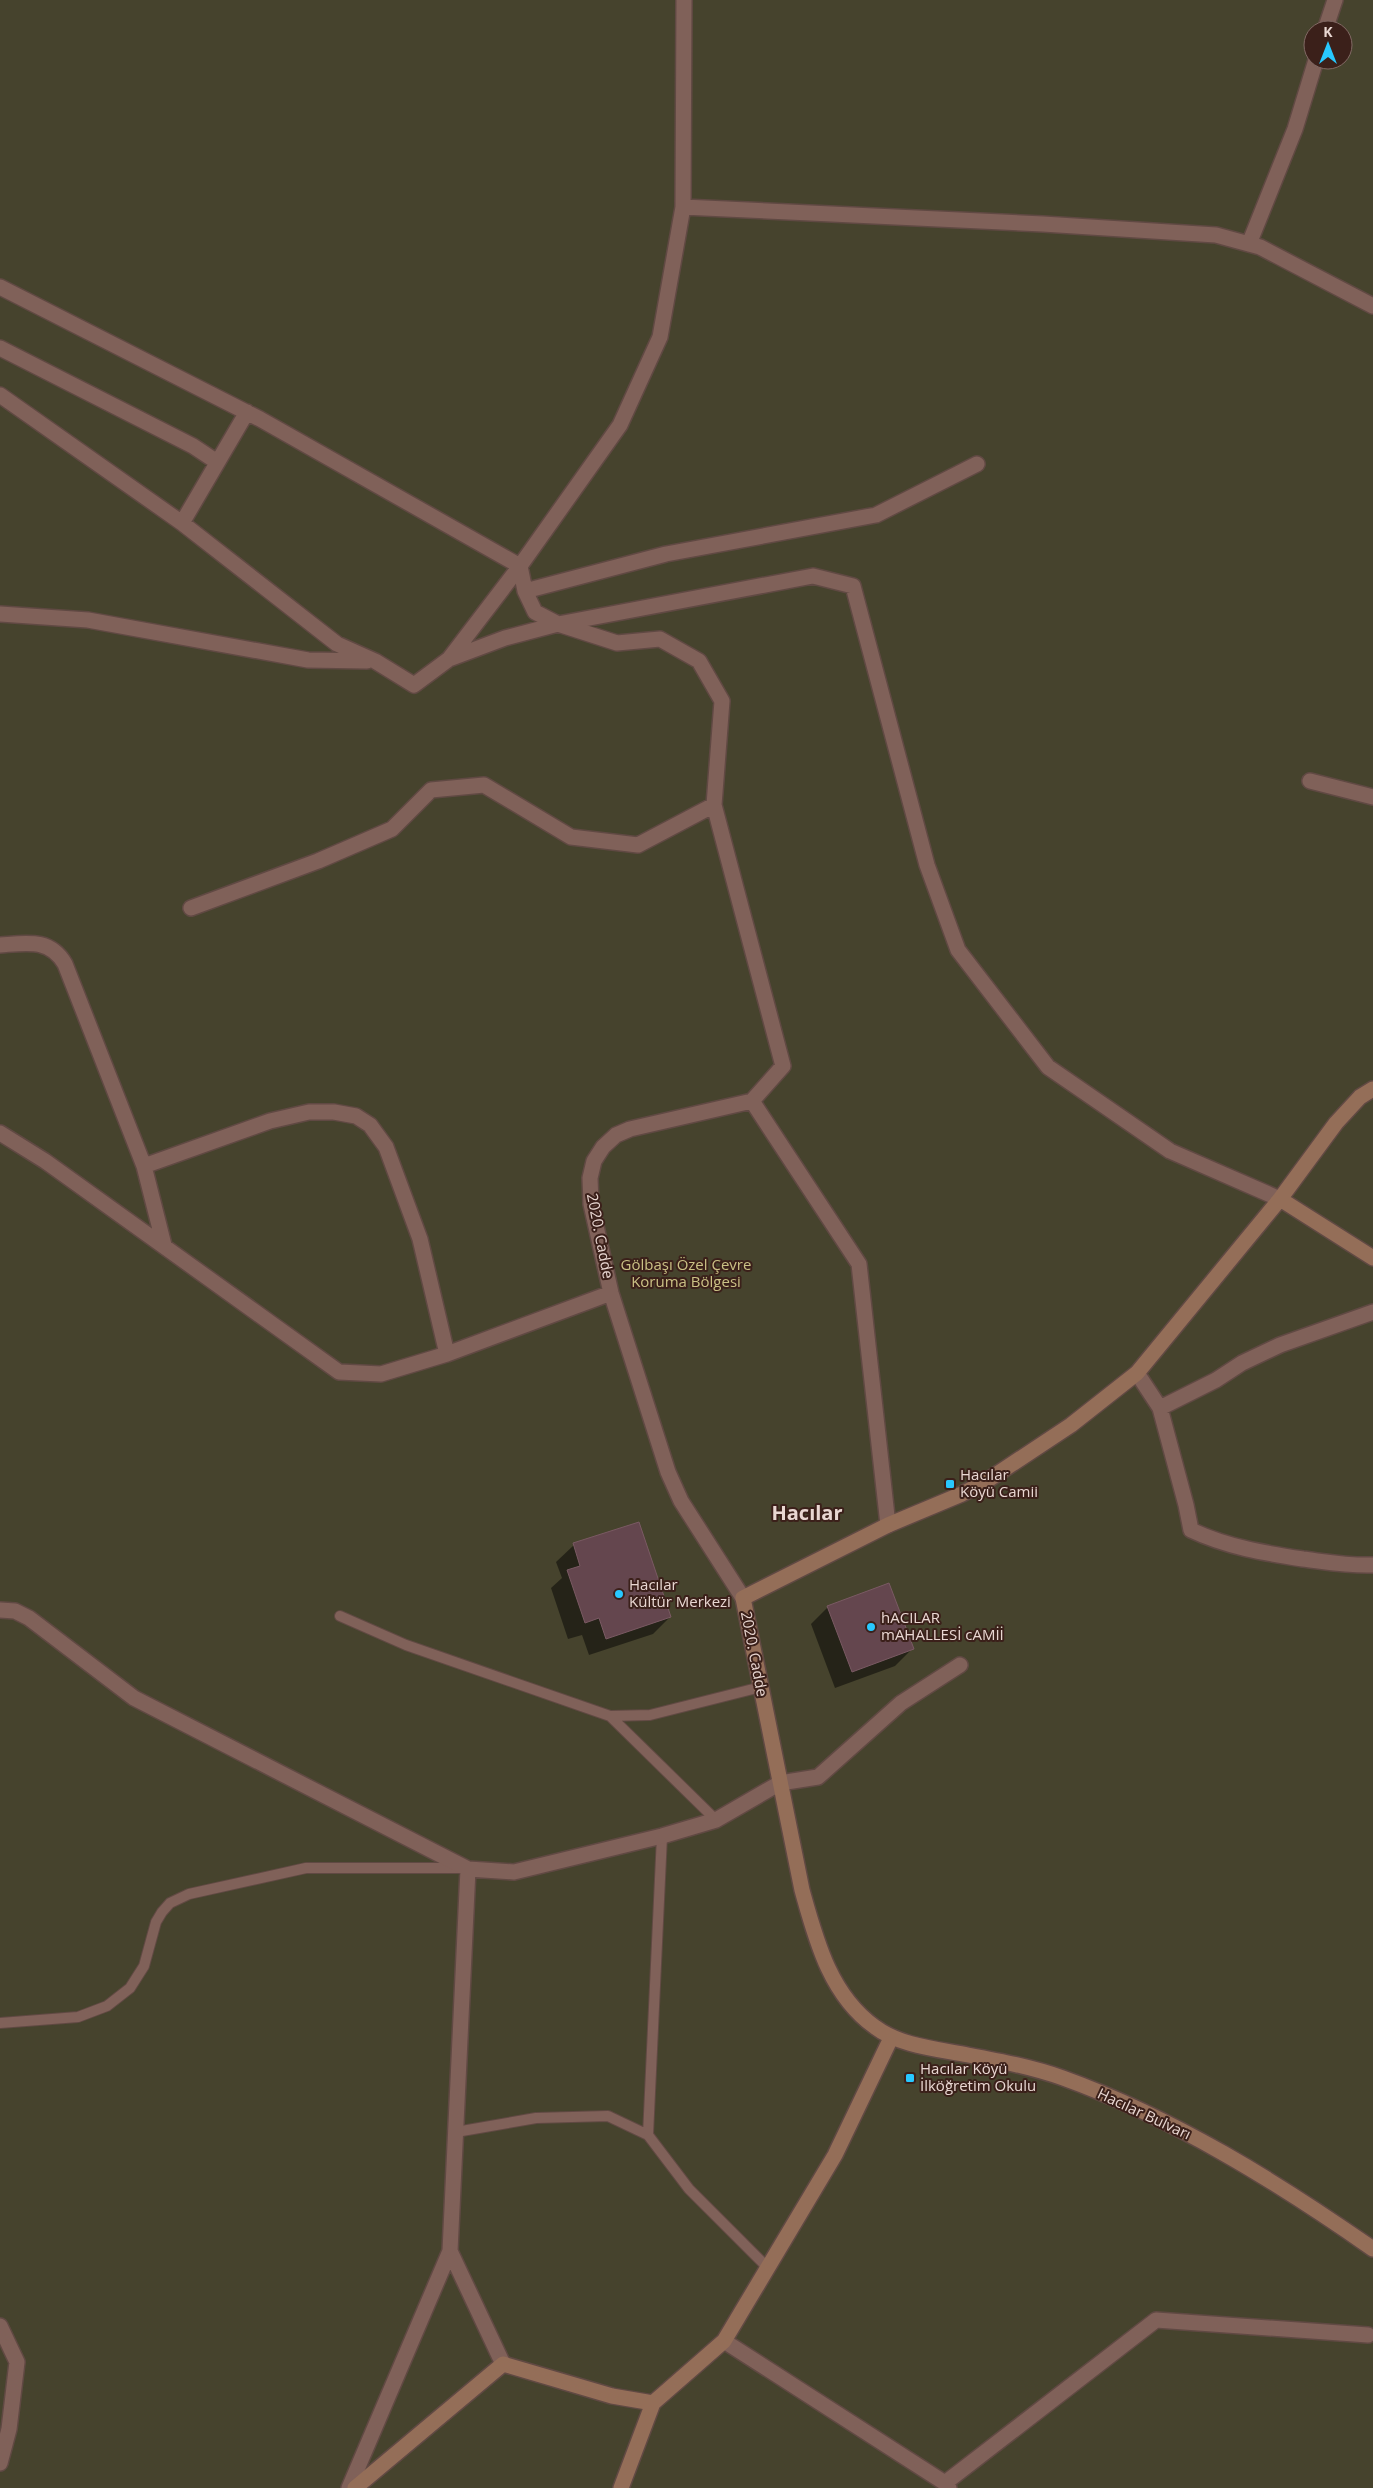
<svg xmlns="http://www.w3.org/2000/svg" width="1373" height="2488" viewBox="0 0 1373 2488" font-family="'Open Sans',sans-serif">
	<style>
		.green { fill: #46432d; fill-rule: evenodd }
		.shadow { fill: #0007 }
		.building { fill: #64464e; stroke: #7a5a63 }
		.lines { fill: none; stroke-linecap: round; stroke-linejoin: round }
		.lane-casing { stroke: #604943; stroke-width: 12 }
		.street-casing { stroke: #604943; stroke-width: 18 }
		.secondary-casing { stroke: #604943; stroke-width: 18 }
		.lane { stroke: #806159; stroke-width: 10 }
		.street { stroke: #806159; stroke-width: 15 }
		.secondary { stroke: #946e58; stroke-width: 15 }
		.poi-dot { fill: #28c8ff; stroke: #3b201a; stroke-width: 2 }
		.labels { text-anchor: middle; stroke-width: 4; stroke-linejoin: round; paint-order: stroke }
		.street-label { font-size: 15px; fill: #e9d7d2; stroke: #3b201a }
		.park-label { font-size: 15px; fill: #cac185; stroke: #3b201a }
		.poi-label { font-size: 15px; fill: #e9d7d2; stroke: #3b201a; text-anchor: start }
		.district-label { font-size: 20px; font-weight: bold; fill: #e9d7d2; stroke: #3b201a }
	</style>
	<rect width="100%" height="100%" fill="#452a23"/>
	<path class="green" d="M 0,0 L 1373,0 L 1373,2488 L 0,2488 ZM 1313,30 L 1343,30 L 1343,60 L 1313,60 Z"/>
	<path class="shadow" d="M 574,1545 L 670,1617 L 653,1634 L 589,1655 L 582,1635 L 568,1639 L 551,1588 L 562,1578 L 556,1562 Z
		M 828,1607 L 912,1649 L 895,1666 L 835,1688 L 811,1624 Z"/>
	<path class="building" d="M 639,1522 L 671,1617 L 606,1639 L 599,1618 L 585,1623 L 567,1570 L 580,1566 L 573,1543 Z
		M 889,1583 L 914,1649 L 852,1672 L 827,1606 Z"/>
	<g class="lines">
		<g class="lane-casing">
			<path id="lane" d="M 340,1616 L 406,1645 L 610,1716 L 650,1715 L 761,1687
				M 610,1716 L 716,1820
				M 0,2023 L 78,2017 L 107,2006 L 130,1988 L 144,1966 L 156,1922 L 162,1912 L 170,1903 L 189,1894 L 306,1868 L 463,1868
				M 456,2132 L 536,2118 L 608,2116 L 648,2135 L 689,2189 L 768,2268
				M 648,2135 L 662,1836"/>
		</g>
		<g class="street-casing">
			<path id="street" d="M 1325,30 L 1335,0
				M 683,207 L 1043,224 L 1216,235 L 1260,247 L 1373,306
				M 1249,244 L 1295,129 L 1316,60
				M 0,287 L 260,419 L 520,566 L 525,591 L 535,612 L 558,624 L 617,643 L 660,639 L 699,661 L 722,701 L 714,805 L 783,1066 L 752,1101 L 630,1129 L 616,1135 L 603,1147 L 594,1161 L 590,1178 L 591,1204 L 611,1293 L 668,1472 L 681,1501 L 743,1598
				M 0,348 L 193,446 L 217,462
				M 0,395 L 182,523 L 337,644 L 375,661 L 414,685 L 449,659 L 505,638 L 558,624 L 813,576 L 853,586 L 927,865 L 958,950 L 1048,1067 L 1170,1151 L 1280,1199
				M 182,523 L 247,412
				M 525,591 L 666,554 L 876,515 L 977,464
				M 0,614 L 88,620 L 308,660 L 367,661
				M 449,659 L 520,566 L 620,425 L 660,337 L 683,207 L 684,0
				M 1310,781 L 1373,797
				M 191,908 L 318,861 L 392,829 L 431,790 L 484,785 L 571,837 L 638,845 L 714,805
				M 0,945 C 27,943 50,938 65,964 L 144,1166 L 164,1245
				M 752,1101 L 859,1264 L 888,1525
				M 0,1133 L 45,1161 L 339,1372 L 381,1374 L 447,1354 L 611,1293
				M 144,1166 L 270,1121 L 309,1112 L 334,1112 L 356,1116 L 370,1125 L 386,1147 L 420,1239 L 447,1354
				M 1137,1373 L 1160,1408 L 1186,1505 L 1191,1530 C 1227,1547 1264,1553 1303,1559 C 1327,1562 1349,1566 1373,1565
				M 1160,1408 L 1216,1380 L 1242,1363 L 1280,1345 L 1373,1312
				M 0,1610 L 15,1611 L 29,1618 L 134,1698 L 468,1869
				M 0,2326 L 17,2362 L 9,2429 L 0,2463
				M 724,2341 L 945,2483 L 949,2488
				M 503,2364 L 450,2251 L 468,1869 L 514,1872 L 662,1836 L 716,1820 L 780,1783 L 818,1777 L 901,1703 L 960,1665
				M 945,2483 L 1156,2320 L 1368,2335
				M 349,2488 L 450,2251"/>
		</g>
		<g class="secondary-casing">
			<path id="secondary" d="M 1373,1089 L 1360,1097 L 1336,1123 L 1280,1199 L 1137,1373 L 1071,1425 L 988,1480 L 962,1494 L 888,1525 L 743,1598 L 802,1890 C 816,1940 830,1995 875,2027 C 900,2046 937,2049 968,2055 C 1000,2061 1032,2067 1063,2078 C 1174,2118 1277,2182 1373,2249
				M 1280,1199 L 1373,1258
				M 355,2488 L 503,2364 L 612,2396 L 653,2403 L 724,2341 L 835,2155 L 891,2038
				M 621,2488 L 653,2403"/>
		</g>
		<use href="#lane" class="lane"/>
		<use href="#street" class="street"/>
		<use href="#secondary" class="secondary"/>
	</g>
	<g class="poi-dot">
		<rect x="945" y="1479" width="10" height="10" rx="2.5"/>
		<circle cx="619" cy="1594" r="5"/>
		<circle cx="871" cy="1627" r="5"/>
		<rect x="905" y="2073" width="10" height="10" rx="2.5"/>
	</g>
	<g class="labels">
		<g class="street-label">
			<text transform="translate(600 1236) rotate(79)" y="5">2020. Cadde</text>
			<text transform="translate(754 1654) rotate(79)" y="5">2020. Cadde</text>
			<text transform="translate(1144 2114) rotate(25)" y="5">Hacılar Bulvarı</text>
		</g>
		<g class="park-label">
			<text x="686" y="1270">Gölbaşı Özel Çevre<tspan x="686" dy="17">Koruma Bölgesi</tspan></text>
		</g>
		<g class="poi-label">
			<text x="960" y="1480">Hacılar<tspan x="960" dy="17">Köyü Camii</tspan></text>
			<text x="629" y="1590">Hacılar<tspan x="629" dy="17">Kültür Merkezi</tspan></text>
			<text x="881" y="1623">hACILAR<tspan x="881" dy="17">mAHALLESİ cAMİİ</tspan></text>
			<text x="920" y="2074">Hacılar Köyü<tspan x="920" dy="17">İlköğretim Okulu</tspan></text>
		</g>
		<g class="district-label">
			<text x="807" y="1520">Hacılar</text>
		</g>
	</g>
	<g transform="translate(1328 45)"><circle r="24" fill="#3b201a" stroke="#816964"/>
	<path d="M0-4L9 19L0 12L-9 19Z" fill="#28c8ff"/>
	<text y="-8" font-size="14" font-weight="bold" text-anchor="middle" fill="#e9d7d2">K</text>
	</g>
</svg>
